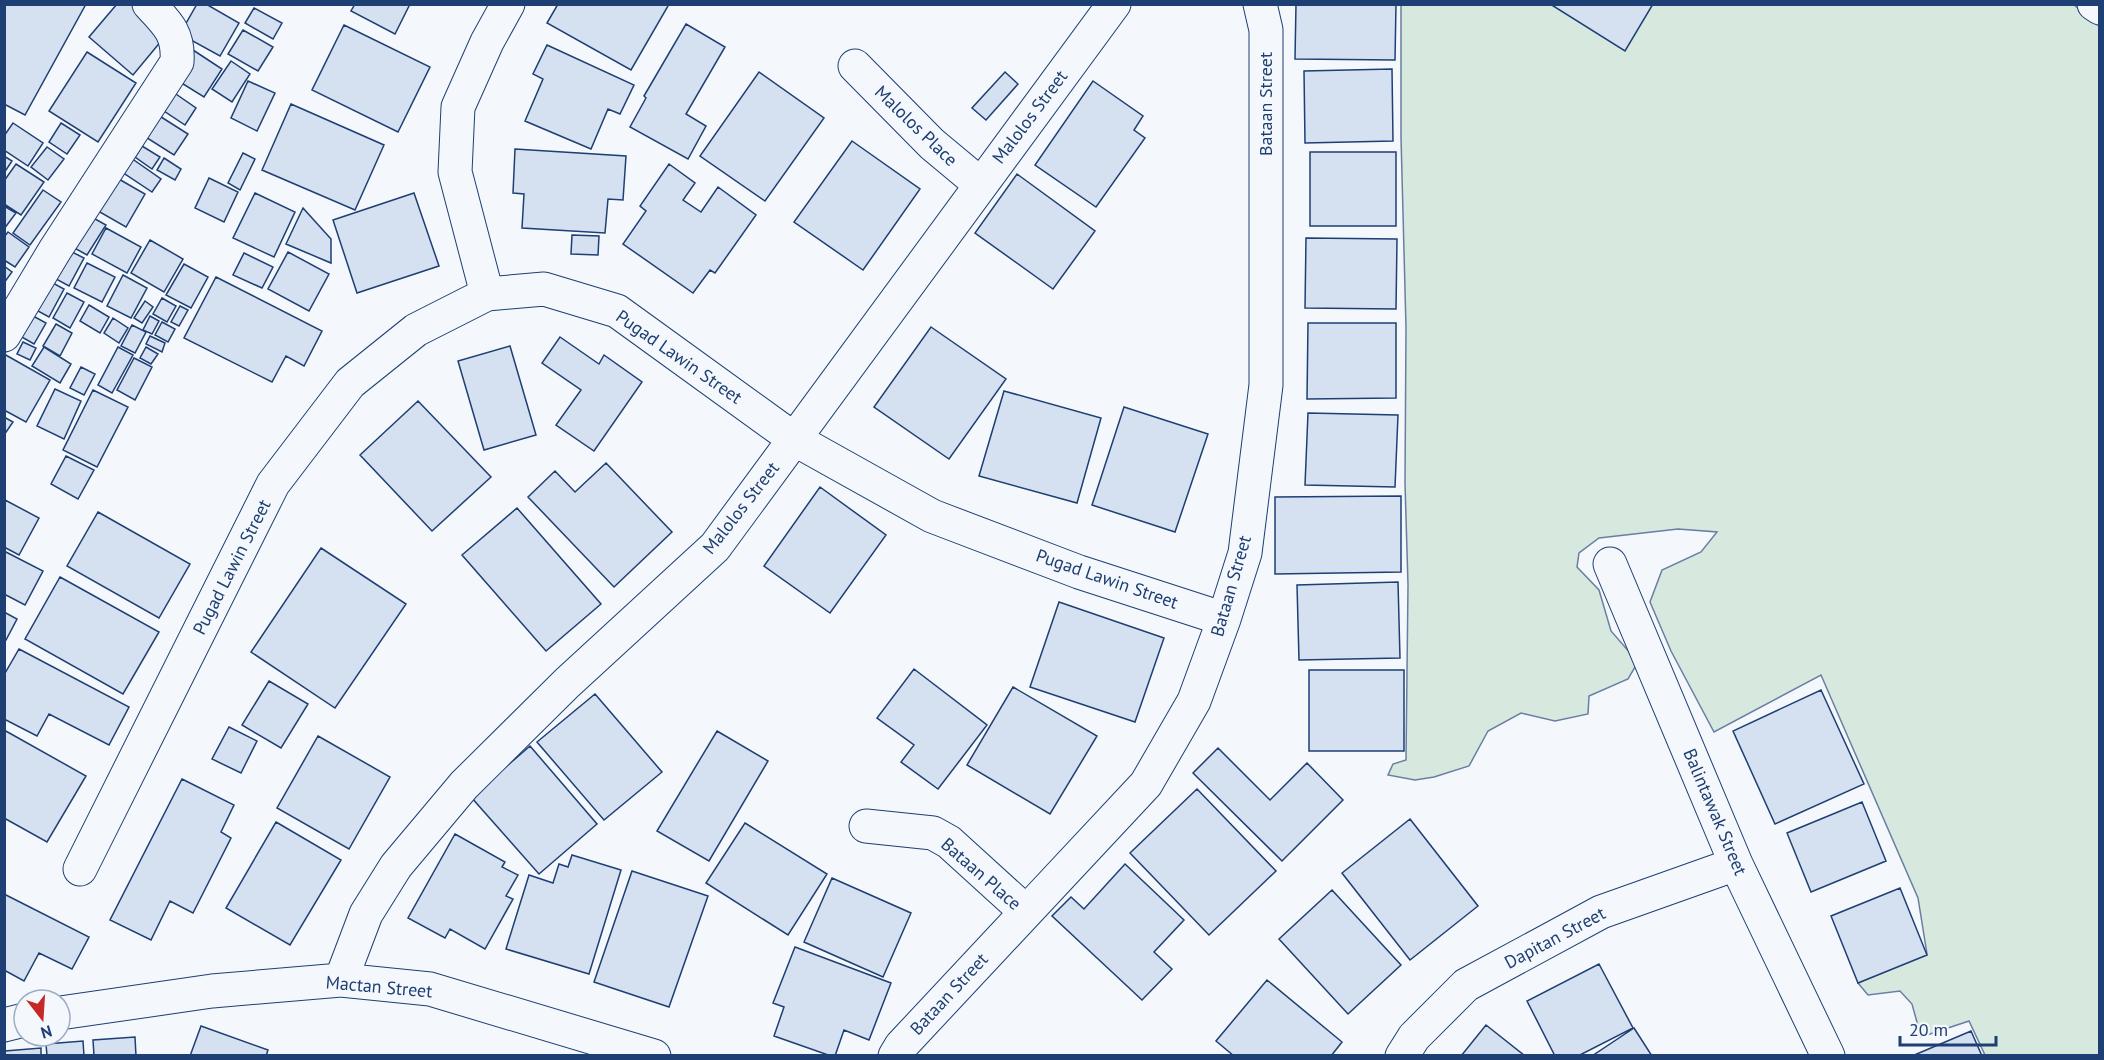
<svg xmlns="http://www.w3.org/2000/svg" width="2104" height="1060" viewBox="0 0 2104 1060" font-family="'PT Sans',sans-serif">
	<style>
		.green { fill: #d7e8df; stroke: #687fa3; stroke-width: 1.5 }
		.building { fill: #d5e0f0; stroke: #1d3f73; stroke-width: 1.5 }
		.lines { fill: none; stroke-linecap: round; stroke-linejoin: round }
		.minor-casing { stroke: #1d3f73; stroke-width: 35 }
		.minor { stroke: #f4f7fb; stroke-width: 33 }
		.labels { text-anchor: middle; stroke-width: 4.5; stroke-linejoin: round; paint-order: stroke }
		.street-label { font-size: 18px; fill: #1d3f73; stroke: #f4f7fb }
	</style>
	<rect width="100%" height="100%" fill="#f4f7fb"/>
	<path class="green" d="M 2073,4 L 2099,26 L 2099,1055 L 1985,1055 L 1969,1021 L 1921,1037 L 1912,1004 L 1900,991 L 1868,995 L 1858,983 L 1927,954 L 1918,898 L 1821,675 L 1714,732 L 1671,651 L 1650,602 L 1662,570 L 1701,552 L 1717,532 L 1678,529 L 1599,538 L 1579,553 L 1577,567 L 1599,590 L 1611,631 L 1638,662 L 1628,679 L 1589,696 L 1588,714 L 1555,721 L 1521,713 L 1488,731 L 1469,766 L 1434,777 L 1415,780 L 1388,775 L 1393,764 L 1406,760 L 1408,585 L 1405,483 L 1406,328 L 1401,137 L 1401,5 Z"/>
	<path class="building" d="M 4,4 L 86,4 L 25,115 L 4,104 Z
		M 117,4 L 133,4 L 167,34 L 133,75 L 89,37 Z
		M 197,4 L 206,4 L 239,23 L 220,56 L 180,34 Z
		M 355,4 L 410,4 L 395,34 L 351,11 Z
		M 558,4 L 665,4 L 668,6 L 631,70 L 547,23 Z
		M 1296,4 L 1396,4 L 1395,60 L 1295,59 Z
		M 1550,4 L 1653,4 L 1625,51 Z
		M 254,8 L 282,23 L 273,39 L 245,23 Z
		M 686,24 L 725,47 L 686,114 L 706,126 L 688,159 L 630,127 L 646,98 L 644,96 Z
		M 344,25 L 430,67 L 398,132 L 312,90 Z
		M 243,30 L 273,47 L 258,71 L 228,54 Z
		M 547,45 L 634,85 L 620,114 L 608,109 L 591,149 L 525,121 L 543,79 L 533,74 Z
		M 193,50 L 222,69 L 204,97 L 175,79 Z
		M 87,52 L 136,83 L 98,142 L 49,111 Z
		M 231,61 L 250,74 L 232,102 L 212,89 Z
		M 1392,69 L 1393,141 L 1305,143 L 1304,71 Z
		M 759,72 L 824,118 L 765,201 L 700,156 Z
		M 1005,72 L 1018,84 L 986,120 L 972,108 Z
		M 248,81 L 275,93 L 257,131 L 231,118 Z
		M 1093,81 L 1143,116 L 1134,130 L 1145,138 L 1096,207 L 1035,165 Z
		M 173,92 L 196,108 L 185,125 L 161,109 Z
		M 291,104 L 384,145 L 355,210 L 262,170 Z
		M 158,115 L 188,134 L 174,155 L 144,136 Z
		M 13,123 L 43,143 L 28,166 L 4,150 L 4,136 Z
		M 61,123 L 80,135 L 67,154 L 49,142 Z
		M 852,141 L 920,189 L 863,270 L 794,222 Z
		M 142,146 L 160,157 L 152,169 L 135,157 Z
		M 47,147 L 64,159 L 48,180 L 31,167 Z
		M 515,149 L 626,156 L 623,200 L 608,199 L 605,233 L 522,228 L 524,194 L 513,193 Z
		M 1310,152 L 1396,152 L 1396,226 L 1310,226 Z
		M 243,153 L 255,159 L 240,190 L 228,183 Z
		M 4,156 L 12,161 L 4,173 Z
		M 131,158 L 161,179 L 152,192 L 122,172 Z
		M 164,158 L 181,169 L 175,180 L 157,170 Z
		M 16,164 L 44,182 L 21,215 L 4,204 L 4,181 Z
		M 669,164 L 695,183 L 683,200 L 701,212 L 718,187 L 756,215 L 715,273 L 710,270 L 693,293 L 623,244 L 646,211 L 640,206 Z
		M 1017,174 L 1095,231 L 1053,289 L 975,233 Z
		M 117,178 L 145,194 L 126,227 L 98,211 Z
		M 209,178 L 238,192 L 224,222 L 195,208 Z
		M 43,190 L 61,202 L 30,245 L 13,233 Z
		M 255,193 L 295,212 L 274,257 L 233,238 Z
		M 414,193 L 439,266 L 357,293 L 333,220 Z
		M 4,206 L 16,213 L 4,229 Z
		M 303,208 L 331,239 L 331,263 L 286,244 Z
		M 88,215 L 106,225 L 87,255 L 69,245 Z
		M 106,228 L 141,247 L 127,273 L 92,254 Z
		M 8,232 L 29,247 L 15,267 L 4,260 L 4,237 Z
		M 572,235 L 599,236 L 598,255 L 571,254 Z
		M 1306,238 L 1397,239 L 1396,309 L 1305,308 Z
		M 150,240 L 183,259 L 164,292 L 131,273 Z
		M 60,246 L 84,258 L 69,286 L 45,273 Z
		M 288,252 L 329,274 L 309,311 L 268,289 Z
		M 244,253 L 273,267 L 262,288 L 233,275 Z
		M 87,263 L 115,277 L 102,302 L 74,288 Z
		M 184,264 L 208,277 L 191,308 L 166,295 Z
		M 4,266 L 12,272 L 4,283 Z
		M 123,275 L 147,288 L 131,318 L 107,306 Z
		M 40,276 L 64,289 L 49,317 L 25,304 Z
		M 216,277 L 322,331 L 304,366 L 286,356 L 272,382 L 184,338 Z
		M 67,293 L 84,302 L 70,328 L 53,318 Z
		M 162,298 L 176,306 L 167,322 L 153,314 Z
		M 145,301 L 153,307 L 142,323 L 134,318 Z
		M 89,305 L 109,317 L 100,333 L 80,321 Z
		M 180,306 L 188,310 L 179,326 L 171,322 Z
		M 24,311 L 46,323 L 34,344 L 13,332 Z
		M 150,316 L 159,321 L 152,334 L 143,330 Z
		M 113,318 L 128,328 L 119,343 L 104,333 Z
		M 162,322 L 175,329 L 168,342 L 155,335 Z
		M 1308,323 L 1396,323 L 1396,398 L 1307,399 Z
		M 56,324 L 72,333 L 60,356 L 43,346 Z
		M 132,325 L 146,332 L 135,353 L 121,346 Z
		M 931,327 L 1006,379 L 949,459 L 874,407 Z
		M 150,336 L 165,343 L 162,352 L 146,344 Z
		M 560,337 L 599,364 L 604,355 L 642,382 L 594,451 L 556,425 L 581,390 L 542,363 Z
		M 23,342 L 36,348 L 30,360 L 17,354 Z
		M 510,346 L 536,435 L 484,450 L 458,361 Z
		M 44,347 L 71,364 L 60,383 L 32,366 Z
		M 118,347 L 133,355 L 112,393 L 98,385 Z
		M 146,347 L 158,354 L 151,364 L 140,358 Z
		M 4,354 L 50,380 L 26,422 L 4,410 Z
		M 134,358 L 152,367 L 135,400 L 117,390 Z
		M 81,367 L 95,374 L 84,395 L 70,388 Z
		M 55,389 L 81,401 L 64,439 L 37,426 Z
		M 93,390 L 128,407 L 97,467 L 63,450 Z
		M 1004,391 L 1101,418 L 1077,503 L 979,476 Z
		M 418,401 L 491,477 L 432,531 L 360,455 Z
		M 1124,407 L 1208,434 L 1175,532 L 1092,505 Z
		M 1308,413 L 1398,415 L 1395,487 L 1305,485 Z
		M 4,417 L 13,422 L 4,435 Z
		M 66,456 L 94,470 L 78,499 L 51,484 Z
		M 606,463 L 672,532 L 614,587 L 528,497 L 555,471 L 575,492 Z
		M 820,487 L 886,535 L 830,613 L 764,566 Z
		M 1401,496 L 1401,572 L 1275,574 L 1275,497 Z
		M 5,500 L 39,518 L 19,555 L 4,547 Z
		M 517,508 L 601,604 L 546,651 L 462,555 Z
		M 98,512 L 190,564 L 159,618 L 67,566 Z
		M 321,548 L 406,604 L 335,708 L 251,652 Z
		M 4,551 L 43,571 L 25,605 L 4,594 Z
		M 60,577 L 159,632 L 123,694 L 25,639 Z
		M 1398,582 L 1400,658 L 1299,660 L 1297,585 Z
		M 1059,602 L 1164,638 L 1135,722 L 1030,687 Z
		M 4,612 L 17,619 L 6,640 L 4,639 Z
		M 19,649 L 129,707 L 109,745 L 49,714 L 37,736 L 4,719 L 4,675 Z
		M 914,669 L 987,725 L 938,789 L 901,762 L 914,745 L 877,718 Z
		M 1309,670 L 1404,670 L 1404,751 L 1309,751 Z
		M 269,681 L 308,704 L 281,748 L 242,725 Z
		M 1013,687 L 1097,736 L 1050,814 L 967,765 Z
		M 1821,690 L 1864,784 L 1775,824 L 1733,731 Z
		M 595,694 L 662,772 L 604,820 L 537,742 Z
		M 229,727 L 257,741 L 241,773 L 212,759 Z
		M 4,730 L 86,776 L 47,842 L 4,818 Z
		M 717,731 L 768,761 L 709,861 L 657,831 Z
		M 318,736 L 390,777 L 349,849 L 277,808 Z
		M 530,746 L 597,824 L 539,874 L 471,797 Z
		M 1218,748 L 1270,800 L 1307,763 L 1343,800 L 1282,861 L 1193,773 Z
		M 182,779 L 234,805 L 221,832 L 231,838 L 193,913 L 170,901 L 151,940 L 110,920 Z
		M 1197,789 L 1276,871 L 1209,935 L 1130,853 Z
		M 1862,802 L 1886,861 L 1811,892 L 1787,833 Z
		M 1410,819 L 1478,906 L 1410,960 L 1342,873 Z
		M 276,822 L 341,860 L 290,945 L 226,908 Z
		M 745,823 L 827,874 L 788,935 L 706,883 Z
		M 455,834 L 505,862 L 502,867 L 518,875 L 506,896 L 513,899 L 485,949 L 450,929 L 445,938 L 408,918 Z
		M 572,855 L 621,870 L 589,974 L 506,949 L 529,875 L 553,883 L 559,864 L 568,867 Z
		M 1125,864 L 1184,920 L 1154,952 L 1172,969 L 1142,1000 L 1052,916 L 1071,897 L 1084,909 Z
		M 632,871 L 708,896 L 669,1007 L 594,982 Z
		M 832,878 L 911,913 L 883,977 L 804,942 Z
		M 1900,888 L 1927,955 L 1858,983 L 1831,916 Z
		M 1332,890 L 1401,965 L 1348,1014 L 1279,939 Z
		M 4,894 L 89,937 L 72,969 L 39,953 L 24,981 L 4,970 Z
		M 795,947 L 891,983 L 869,1040 L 844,1030 L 835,1056 L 831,1056 L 774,1036 L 784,1007 L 773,1003 Z
		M 1599,964 L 1633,1028 L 1578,1056 L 1555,1056 L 1527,1001 Z
		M 1267,980 L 1342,1042 L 1331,1056 L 1234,1056 L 1216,1041 Z
		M 1486,1025 L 1525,1056 L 1461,1056 Z
		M 201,1026 L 268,1050 L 266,1056 L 190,1056 Z
		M 1634,1028 L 1652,1056 L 1592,1056 Z
		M 1971,1031 L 1982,1056 L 1912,1056 Z
		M 135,1037 L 136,1056 L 94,1056 L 93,1040 Z
		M 83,1041 L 84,1056 L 47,1056 L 46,1044 Z
		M 41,1048 L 41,1056 L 5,1056 L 5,1051 Z"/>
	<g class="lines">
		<g class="minor-casing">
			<path id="minor" d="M 2094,4 L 2100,8
				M 855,66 L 932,144 L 980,184
				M 487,294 L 455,172 L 458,107 L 487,42 L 508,4
				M 4,335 L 55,250 L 177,62 C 179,34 168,24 149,4
				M 1610,564 L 1736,864 L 1828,1056
				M 866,826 L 933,833 L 949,842 L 1026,912
				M 80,869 L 273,484 L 350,383 L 416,330 L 487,294 L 544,289 L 617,311 L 794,439 L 932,516 L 1079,572 L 1224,619
				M 341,980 L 366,914 L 396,866 L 464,785 L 567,683 L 715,547 L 1114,4
				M 60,1013 L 212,991 L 341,980 L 430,989 L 654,1056
				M 4,1025 L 24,1020
				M 895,1056 L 901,1046 L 1146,784 L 1194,701 L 1224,619 L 1245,553 L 1266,385 L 1266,30 L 1260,4
				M 1402,1056 L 1414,1037 L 1466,985 L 1601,912 L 1736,864"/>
		</g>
		<use href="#minor" class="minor"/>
	</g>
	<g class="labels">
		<g class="street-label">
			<text transform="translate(1266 104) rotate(-90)" y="6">Bataan Street</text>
			<text transform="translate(1030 117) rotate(-53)" y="6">Malolos Street</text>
			<text transform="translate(916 126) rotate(44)" y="6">Malolos Place</text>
			<text transform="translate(679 357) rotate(35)" y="6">Pugad Lawin Street</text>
			<text transform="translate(741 508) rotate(-52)" y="6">Malolos Street</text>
			<text transform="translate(232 567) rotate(-63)" y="6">Pugad Lawin Street</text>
			<text transform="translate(1107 579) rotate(19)" y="6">Pugad Lawin Street</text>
			<text transform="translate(1231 586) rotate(-74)" y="6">Bataan Street</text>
			<text transform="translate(1715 812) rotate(67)" y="6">Balintawak Street</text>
			<text transform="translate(981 874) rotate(41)" y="6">Bataan Place</text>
			<text transform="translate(1555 938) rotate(-28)" y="6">Dapitan Street</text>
			<text transform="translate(379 987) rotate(5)" y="6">Mactan Street</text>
			<text transform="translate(949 994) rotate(-47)" y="6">Bataan Street</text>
		</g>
	</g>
	<rect width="2104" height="1060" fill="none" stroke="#1d3f73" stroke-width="12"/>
	<g transform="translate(42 1018) rotate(163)"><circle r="28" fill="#f4f7fb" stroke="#9eadc5" stroke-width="1.5"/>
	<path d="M0-4.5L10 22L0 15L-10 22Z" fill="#c62828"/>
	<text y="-9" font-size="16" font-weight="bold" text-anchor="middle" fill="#1d3f73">N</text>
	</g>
	<path d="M1900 1036v9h96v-9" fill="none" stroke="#1d3f73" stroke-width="3"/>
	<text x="1909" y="1036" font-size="18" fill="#1d3f73" stroke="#f4f7fb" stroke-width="4.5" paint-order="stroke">20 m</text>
</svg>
